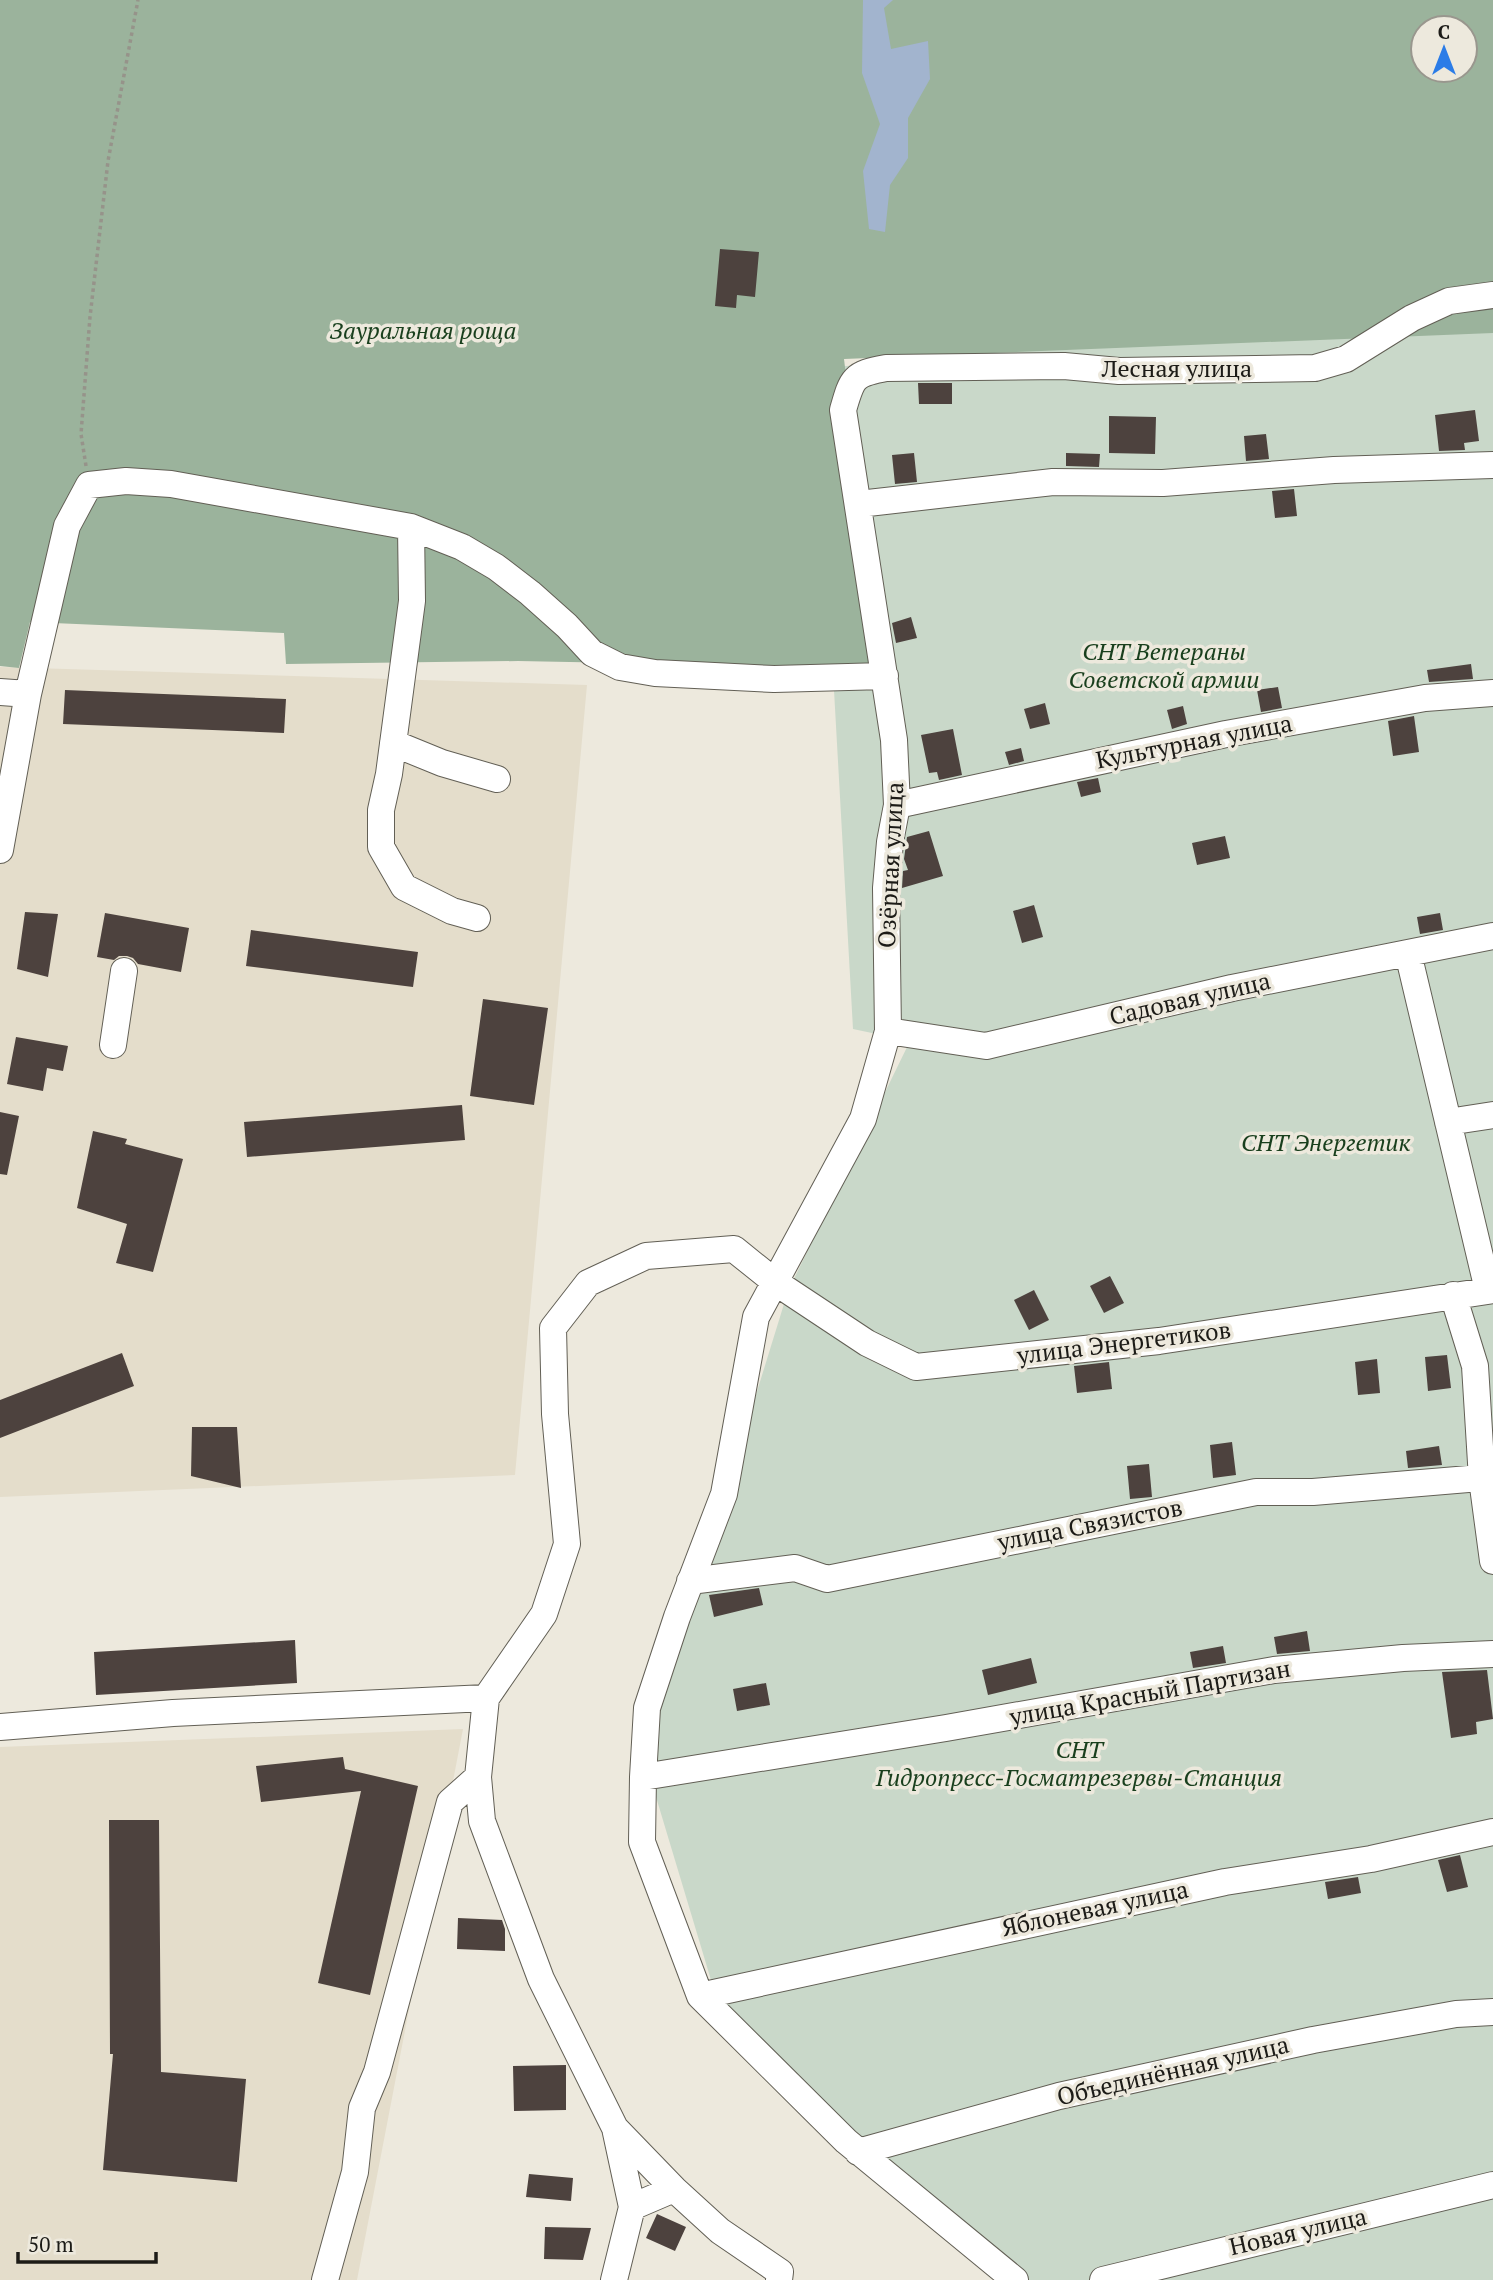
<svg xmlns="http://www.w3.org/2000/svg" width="1493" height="2280" viewBox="0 0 1493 2280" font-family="'PT Serif',serif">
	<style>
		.built { fill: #e4ddcb }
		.green { fill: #c9d8c9 }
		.forest { fill: #9bb39c; fill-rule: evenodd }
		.water { fill: #a2b4ce }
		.building { fill: #4d423e }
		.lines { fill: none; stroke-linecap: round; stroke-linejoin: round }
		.minor-casing { stroke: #625f55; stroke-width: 28 }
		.path { stroke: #96938a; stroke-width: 3.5; stroke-dasharray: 3.5 3.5; stroke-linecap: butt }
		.minor { stroke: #fff; stroke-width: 26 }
		.labels { text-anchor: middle; stroke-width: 7; stroke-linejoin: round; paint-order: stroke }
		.park-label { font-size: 24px; font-style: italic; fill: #193f1d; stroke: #ede9dd }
		.street-label { font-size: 24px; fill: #1c1b17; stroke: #ede9dd }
	</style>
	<rect width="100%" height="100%" fill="#ede9dd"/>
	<path class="built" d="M 0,667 L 587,685 L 515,1475 L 0,1497 Z
		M 463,1729 L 357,2280 L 0,2280 L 0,1747 Z"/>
	<path class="green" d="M 1493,303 L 1493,2280 L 1016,2280 L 723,2020 L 644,1757 L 788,1291 L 910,1041 L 853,1029 L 816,369 Z"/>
	<path class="forest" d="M 0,0 L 1493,0 L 1493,333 L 844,359 L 881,668 L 518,661 L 286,664 L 284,633 L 30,622 L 19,668 L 0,666 ZM 1423,28 L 1465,28 L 1465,70 L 1423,70 Z"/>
	<path class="water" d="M 863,0 L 893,0 L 884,8 L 891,49 L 928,41 L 930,79 L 908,118 L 908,158 L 890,185 L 885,232 L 869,229 L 863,171 L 880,124 L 862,73 Z"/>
	<path class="building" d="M 720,249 L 759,252 L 755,297 L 737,295 L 736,308 L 715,306 Z
		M 918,383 L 952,383 L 952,404 L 919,404 Z
		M 1475,410 L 1479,441 L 1464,443 L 1465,450 L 1439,451 L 1435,415 Z
		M 1109,416 L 1156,417 L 1155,454 L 1109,453 Z
		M 1266,434 L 1269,459 L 1246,461 L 1244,436 Z
		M 914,453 L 917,482 L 895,484 L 892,455 Z
		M 1066,453 L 1100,454 L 1099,467 L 1066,466 Z
		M 1294,489 L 1297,516 L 1275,518 L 1272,491 Z
		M 911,617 L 917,638 L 896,643 L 892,623 Z
		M 1471,664 L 1473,679 L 1429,682 L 1427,670 Z
		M 1278,687 L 1282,708 L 1261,712 L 1257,690 Z
		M 65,690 L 286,699 L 284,733 L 63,724 Z
		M 1045,703 L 1050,724 L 1030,729 L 1024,709 Z
		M 1183,706 L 1187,724 L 1172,729 L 1167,710 Z
		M 1414,716 L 1419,752 L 1393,756 L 1388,721 Z
		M 953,729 L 962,775 L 939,780 L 937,772 L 929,773 L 921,735 Z
		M 1021,748 L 1024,761 L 1009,765 L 1005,752 Z
		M 1098,778 L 1101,792 L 1081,797 L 1077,782 Z
		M 929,831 L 943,876 L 902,888 L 903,871 L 908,870 L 904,859 L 907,837 Z
		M 1225,836 L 1230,858 L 1197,865 L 1192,843 Z
		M 1034,905 L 1043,937 L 1022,943 L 1013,911 Z
		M 25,912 L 58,914 L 48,977 L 17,969 Z
		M 105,913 L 189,928 L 181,972 L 138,964 L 133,958 L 127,956 L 119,956 L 114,960 L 97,957 Z
		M 1440,913 L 1443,930 L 1420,934 L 1417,917 Z
		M 251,930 L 418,952 L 413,987 L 246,966 Z
		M 483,999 L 548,1008 L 534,1105 L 470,1096 Z
		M 16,1037 L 68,1046 L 63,1071 L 47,1068 L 43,1091 L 7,1084 Z
		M 462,1105 L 465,1140 L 247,1157 L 244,1122 Z
		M 0,1112 L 19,1116 L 7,1175 L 0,1174 Z
		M 93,1131 L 127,1139 L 125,1144 L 183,1159 L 153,1272 L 116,1263 L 127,1224 L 77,1208 Z
		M 1110,1276 L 1124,1303 L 1104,1313 L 1090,1286 Z
		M 1034,1290 L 1049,1320 L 1029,1330 L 1014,1300 Z
		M 122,1353 L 134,1386 L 0,1438 L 0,1400 Z
		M 1447,1355 L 1451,1388 L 1428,1391 L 1425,1357 Z
		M 1377,1359 L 1380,1393 L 1358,1395 L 1355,1362 Z
		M 1109,1362 L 1112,1389 L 1077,1393 L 1074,1366 Z
		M 192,1427 L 237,1427 L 241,1488 L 191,1476 Z
		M 1232,1442 L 1236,1475 L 1213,1478 L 1210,1445 Z
		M 1439,1446 L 1442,1465 L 1408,1468 L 1406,1451 Z
		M 1149,1464 L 1152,1497 L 1130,1499 L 1127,1466 Z
		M 759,1588 L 763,1605 L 714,1617 L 709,1595 Z
		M 1307,1631 L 1310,1651 L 1277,1654 L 1274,1637 Z
		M 295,1640 L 297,1683 L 96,1695 L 94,1652 Z
		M 1223,1646 L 1226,1663 L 1193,1668 L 1190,1652 Z
		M 1031,1658 L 1037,1683 L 988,1695 L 982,1670 Z
		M 1487,1670 L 1493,1719 L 1476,1722 L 1477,1734 L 1451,1738 L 1442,1672 Z
		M 766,1683 L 770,1705 L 737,1711 L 733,1689 Z
		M 343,1757 L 345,1769 L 418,1786 L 370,1995 L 318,1983 L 361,1791 L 261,1802 L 256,1766 Z
		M 109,1820 L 159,1820 L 161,2072 L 246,2079 L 237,2182 L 103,2170 L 113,2054 L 110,2054 Z
		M 1460,1855 L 1468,1887 L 1447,1892 L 1438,1860 Z
		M 1358,1877 L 1361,1893 L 1328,1899 L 1325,1882 Z
		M 458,1918 L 502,1920 L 505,1929 L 505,1951 L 457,1949 Z
		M 566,2065 L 566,2110 L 514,2111 L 513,2066 Z
		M 529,2174 L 573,2178 L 571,2201 L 526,2197 Z
		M 657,2214 L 686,2227 L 675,2251 L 646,2238 Z
		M 545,2227 L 591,2228 L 583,2260 L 544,2259 Z"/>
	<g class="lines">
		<g class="minor-casing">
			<path id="minor" d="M 859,504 L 1053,482 L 1163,483 L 1334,470 L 1493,465
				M 411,527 L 412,601 L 389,774 L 381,810 L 381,847 L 404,887 L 452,911 L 477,918
				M 0,692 L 28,694
				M 393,743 L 442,763 L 497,779
				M 897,805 L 1226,734 L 1425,698 L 1493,693
				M 0,850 L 28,694 L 67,526 L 89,485 L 126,481 L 171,484 L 411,527 L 462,547 L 496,567 L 530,593 L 567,626 L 592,653 L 620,667 L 655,673 L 774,679 L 885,676
				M 1408,953 L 1488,1290
				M 888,1031 L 986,1046 L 1232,988 L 1493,936
				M 113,1045 L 124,971
				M 1448,1122 L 1493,1115
				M 1453,1295 L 1475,1366 L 1482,1479 L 1493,1561
				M 690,1581 L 795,1568 L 827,1579 L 1256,1492 L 1313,1492 L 1493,1477
				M 0,1727 L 173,1713 L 486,1698
				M 643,1777 L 946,1728 L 1274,1670 L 1403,1658 L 1493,1654
				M 700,1996 L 1225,1882 L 1371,1859 L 1493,1832
				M 858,2152 L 1059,2096 L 1313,2040 L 1456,2014 L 1493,2012
				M 674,2189 L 615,2128 L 541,1979 L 482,1821 L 478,1777 L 486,1698 L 544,1614 L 567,1544 L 555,1414 L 553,1328 L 588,1283 L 646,1256 L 734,1249 L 775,1282 L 867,1343 L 916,1367 L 1159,1341 L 1493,1290
				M 632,2207 L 674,2189 L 720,2231 L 780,2272 L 779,2280
				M 325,2280 L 355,2172 L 362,2108 L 377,2072 L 450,1802 L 478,1777
				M 614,2280 L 632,2207 L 615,2128
				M 1015,2280 L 846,2141 L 700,1996 L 642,1842 L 643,1777 L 647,1708 L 677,1617 L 724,1494 L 756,1317 L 863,1119 L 888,1031 L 886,888 L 890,842 L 897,805 L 894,740 L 843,410 C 852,378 853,374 886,368 L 1064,366 L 1119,371 L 1315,368 L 1346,359 L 1412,318 L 1449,301 L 1493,295
				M 1103,2280 L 1493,2185"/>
		</g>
		<path class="path" d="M 86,466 L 81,434 L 90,317 L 108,161 L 138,0"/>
		<use href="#minor" class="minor"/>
	</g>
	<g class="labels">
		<g class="park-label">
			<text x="423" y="339">Зауральная роща</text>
			<text x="1164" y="660">СНТ Ветераны<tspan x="1164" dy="28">Советской армии</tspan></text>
			<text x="1326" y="1151">СНТ Энергетик</text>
			<text x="1079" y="1758">СНТ<tspan x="1079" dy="28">Гидропресс-Госматрезервы-Станция</tspan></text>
		</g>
		<g class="street-label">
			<text x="1177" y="377">Лесная улица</text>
			<text transform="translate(1194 742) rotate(-11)" y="8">Культурная улица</text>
			<text transform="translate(891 865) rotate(-87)" y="8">Озёрная улица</text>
			<text transform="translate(1190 999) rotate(-13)" y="8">Садовая улица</text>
			<text transform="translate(1124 1343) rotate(-7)" y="8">улица Энергетиков</text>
			<text transform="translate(1090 1525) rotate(-11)" y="8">улица Связистов</text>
			<text transform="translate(1150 1693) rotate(-10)" y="8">улица Красный Партизан</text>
			<text transform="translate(1095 1909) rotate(-12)" y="8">Яблоневая улица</text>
			<text transform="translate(1173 2071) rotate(-13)" y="8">Объединённая улица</text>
			<text transform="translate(1298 2232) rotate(-13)" y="8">Новая улица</text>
		</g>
	</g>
	<g transform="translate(1444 49)"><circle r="33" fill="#ede9dd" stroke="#99978e" stroke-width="2"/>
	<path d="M0-5L12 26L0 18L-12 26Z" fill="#2b7ce7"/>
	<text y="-10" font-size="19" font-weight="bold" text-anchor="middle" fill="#1c1b17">С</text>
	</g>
	<path d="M18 2252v10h138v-10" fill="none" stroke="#1c1b17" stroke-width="3.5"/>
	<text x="28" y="2252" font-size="21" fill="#1c1b17" stroke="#ede9dd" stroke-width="5" paint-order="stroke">50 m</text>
</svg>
